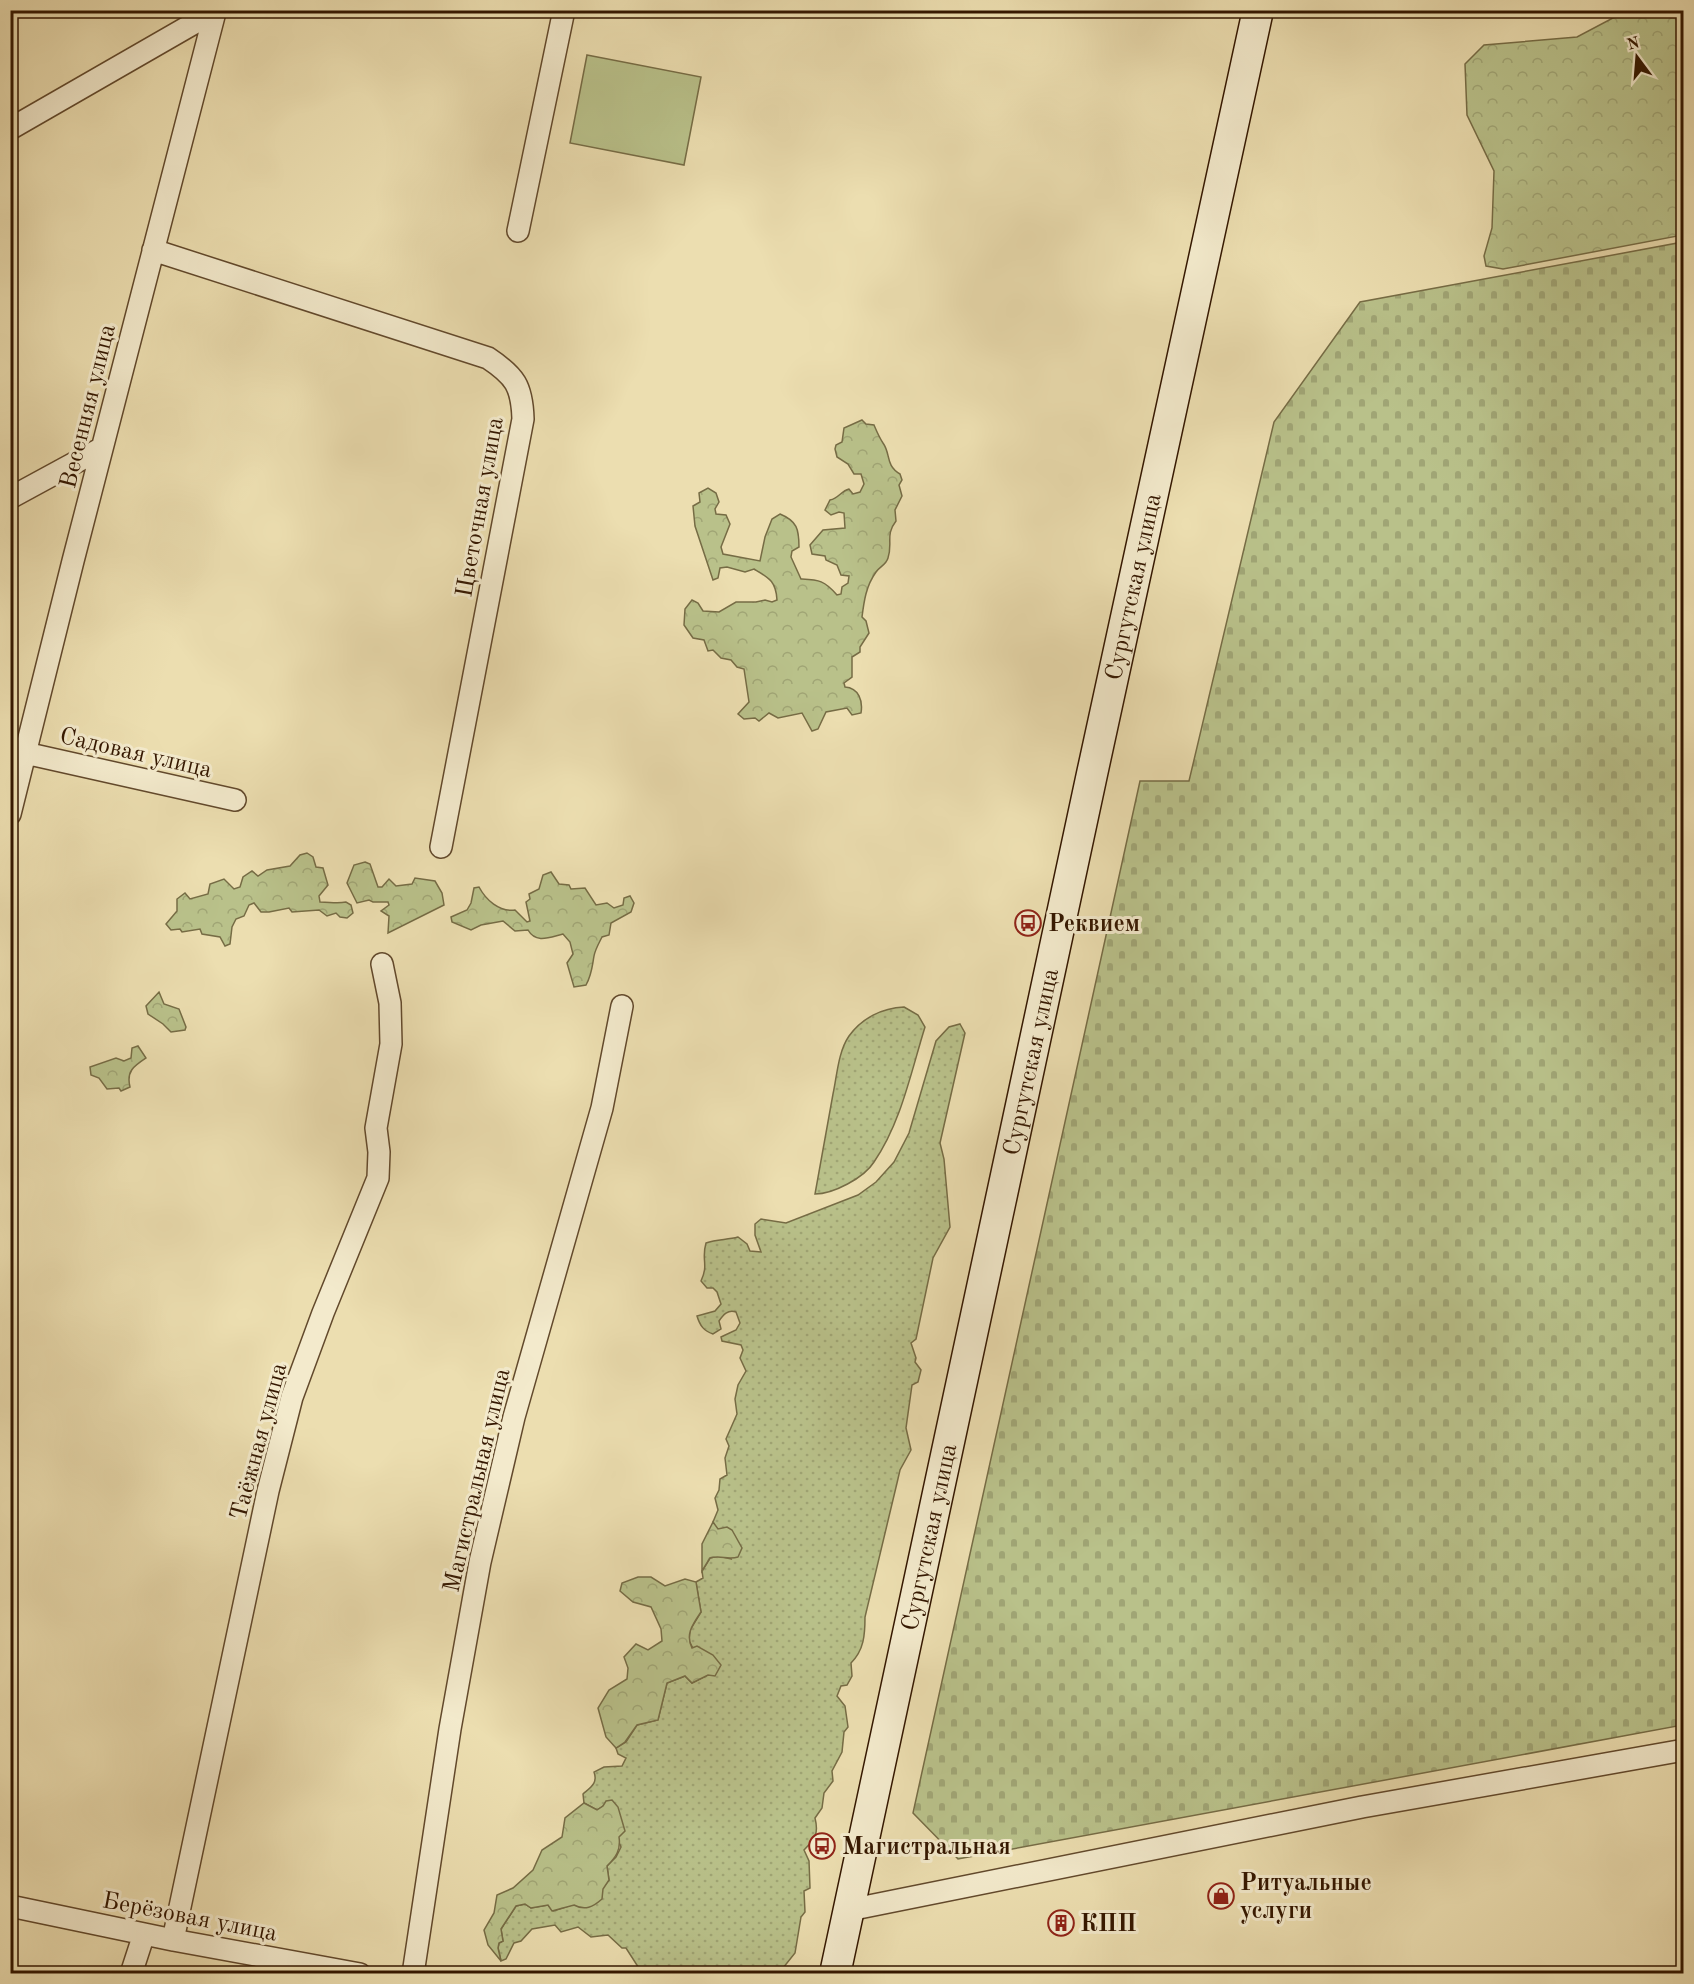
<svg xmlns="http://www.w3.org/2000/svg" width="1694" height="1984" viewBox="0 0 1694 1984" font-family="'Old Standard TT',serif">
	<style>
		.grass { fill: url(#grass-dots); stroke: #766c45; stroke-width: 1.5 }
		.forest { fill: url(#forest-crowns); stroke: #766c45; stroke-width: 1.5 }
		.cemetery { fill: url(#cemetery-stones); stroke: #766c45; stroke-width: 1.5 }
		.green { fill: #b9c18a; stroke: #766c45; stroke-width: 1.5 }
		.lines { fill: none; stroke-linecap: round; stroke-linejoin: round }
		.minor-casing { stroke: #62492c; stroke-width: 24 }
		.secondary-casing { stroke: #341700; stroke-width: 33 }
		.minor { stroke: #f3eacc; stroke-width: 21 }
		.secondary { stroke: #f3eacc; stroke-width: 30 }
		.labels { text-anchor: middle; stroke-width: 6; stroke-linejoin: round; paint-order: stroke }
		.street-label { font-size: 24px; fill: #341700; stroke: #f3eacc }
		.poi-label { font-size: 24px; font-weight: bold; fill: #341700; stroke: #f3eacc; text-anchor: start }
	</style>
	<defs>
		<pattern id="grass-dots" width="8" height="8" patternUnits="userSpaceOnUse" patternTransform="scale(1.5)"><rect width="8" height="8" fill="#b9c18a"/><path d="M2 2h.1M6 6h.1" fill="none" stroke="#a0a575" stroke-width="1.8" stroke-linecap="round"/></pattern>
		<pattern id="forest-crowns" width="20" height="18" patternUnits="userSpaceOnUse" patternTransform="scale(1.5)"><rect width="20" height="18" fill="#b9c18a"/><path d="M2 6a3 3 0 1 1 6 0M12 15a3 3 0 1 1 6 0" fill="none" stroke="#a0a575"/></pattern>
		<pattern id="cemetery-stones" width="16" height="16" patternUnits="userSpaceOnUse" patternTransform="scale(1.5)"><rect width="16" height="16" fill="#b9c18a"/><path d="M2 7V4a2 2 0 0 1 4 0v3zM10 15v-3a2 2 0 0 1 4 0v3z" fill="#a0a575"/></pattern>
	</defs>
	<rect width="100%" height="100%" fill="#ecdeb0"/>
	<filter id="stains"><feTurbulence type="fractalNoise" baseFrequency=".00333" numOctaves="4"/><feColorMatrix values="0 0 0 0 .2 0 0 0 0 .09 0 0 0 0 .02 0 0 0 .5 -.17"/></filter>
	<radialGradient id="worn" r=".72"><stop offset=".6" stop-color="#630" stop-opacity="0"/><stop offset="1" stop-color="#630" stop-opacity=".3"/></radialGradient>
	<path class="grass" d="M 904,1007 L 918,1015 L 925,1027 C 911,1072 901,1123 874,1162 C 864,1178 833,1194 815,1194 C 821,1161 827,1128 833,1094 C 837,1076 838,1052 849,1036 C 862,1018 882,1008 904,1007 Z
		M 960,1024 L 965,1033 L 940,1143 L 944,1159 L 950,1227 L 933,1258 L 916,1339 L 911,1343 L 916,1358 L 915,1362 L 921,1370 L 918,1382 L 912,1385 L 906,1428 L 911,1450 L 900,1470 L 897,1483 L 865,1617 C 865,1635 864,1650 851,1663 L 852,1676 L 847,1685 L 841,1686 L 837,1696 L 845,1706 L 848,1727 L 844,1732 L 842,1752 L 832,1771 L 833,1781 L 824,1793 L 822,1808 L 815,1818 C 819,1834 815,1839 804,1850 L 809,1861 L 810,1888 L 804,1891 L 805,1912 L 801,1917 L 795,1953 L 779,1973 L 642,1973 L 626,1948 L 622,1948 L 608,1935 L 591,1937 L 578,1927 L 561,1932 L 555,1925 L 532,1929 L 521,1941 L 514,1943 L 506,1959 L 501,1961 L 498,1948 L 499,1943 L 503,1941 L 501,1929 L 516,1906 L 525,1904 L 531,1908 L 548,1905 L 553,1911 C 573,1905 596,1898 609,1880 L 607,1866 L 616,1857 L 621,1847 L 603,1806 L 597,1810 L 584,1803 L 583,1794 C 591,1787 598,1783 594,1772 L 604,1767 L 622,1766 L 626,1758 L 618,1754 L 616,1748 L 626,1742 L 637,1725 L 658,1720 L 667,1683 L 685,1676 L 692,1683 L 708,1675 L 689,1641 L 690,1630 L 701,1612 L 696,1582 L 703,1578 L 702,1571 L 710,1558 L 718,1556 L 731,1559 L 713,1522 L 718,1510 L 715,1498 L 719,1490 L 720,1479 L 727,1475 L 725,1458 L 729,1446 L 726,1439 L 737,1414 L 735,1399 L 738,1385 L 746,1371 L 740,1358 L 743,1350 L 741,1345 L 722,1341 L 721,1337 L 736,1330 L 740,1323 L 736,1312 C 728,1309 723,1315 719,1321 L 721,1329 L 713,1334 C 704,1331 700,1326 697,1316 L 715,1311 L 721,1304 L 717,1292 L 713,1288 L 707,1288 L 701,1281 C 709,1264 701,1260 706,1243 C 717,1239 727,1240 738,1237 L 747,1244 L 750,1251 L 761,1252 L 755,1235 L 755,1224 L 761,1219 L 786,1223 L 858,1195 L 876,1182 L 894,1162 L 909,1133 L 936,1041 L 949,1027 Z"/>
	<path class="forest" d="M 1628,10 L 1683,11 L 1683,235 L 1503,269 L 1486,266 L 1484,256 L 1492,228 L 1494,171 L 1467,115 L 1465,64 L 1484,45 L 1577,37 Z
		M 862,420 L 866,424 L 874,425 C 877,432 879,437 883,443 C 891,454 885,465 900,474 L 902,480 L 899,485 L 902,496 L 895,510 L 896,521 C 885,535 893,543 888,558 C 886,565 880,566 876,572 C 866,586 864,601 862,617 L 866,621 L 869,633 L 860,647 L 860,652 L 852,657 L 852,677 L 844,683 L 845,687 C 859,688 863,701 861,713 L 852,715 L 847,708 L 826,712 L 818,729 L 812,731 L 802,713 L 778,718 L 769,713 L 759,721 L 755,718 L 744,719 L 738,714 L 749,702 L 744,669 L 737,667 L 731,660 L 721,658 L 713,650 L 708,651 L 704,640 L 693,638 L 684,625 L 685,609 L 692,600 L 698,603 L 703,611 L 719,612 L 736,602 L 756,602 L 765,600 L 772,602 L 777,600 C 776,581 769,578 754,569 L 745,572 L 727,567 L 720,568 L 718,578 L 713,580 L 695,526 L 693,506 L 700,502 L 699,493 L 708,488 L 716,493 L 719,502 L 715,509 L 716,514 L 726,515 L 730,524 L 721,547 L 723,554 L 760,561 L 765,537 L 772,519 L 780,514 C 797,521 799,529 799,547 L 792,551 L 791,557 L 801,579 C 819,580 824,580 837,595 L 841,594 L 842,587 L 848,583 L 849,576 L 841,575 L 837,565 L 826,560 L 825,556 L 812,554 L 810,545 L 823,530 L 845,528 L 844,513 L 839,512 L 831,515 L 825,510 L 830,500 C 839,498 841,491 849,489 L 853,494 L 860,492 L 864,484 L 861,474 L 854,474 L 848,464 L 837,457 L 835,449 L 836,445 L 842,442 L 844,428 Z
		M 307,853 L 313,857 L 316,867 L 323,868 L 328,885 L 319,896 L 320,902 C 330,902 337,904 346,902 L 351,905 L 353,913 L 347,918 L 340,917 L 336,913 L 327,916 L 319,910 L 292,912 L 289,908 L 269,912 L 261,912 L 254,903 L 249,905 L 244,916 L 236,919 L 232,927 L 230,944 L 225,946 L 220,937 L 202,934 L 200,929 L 182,932 L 180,929 L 171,930 L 166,924 L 177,911 L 177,899 L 185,893 L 190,899 L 208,894 L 210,884 L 224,879 L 234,889 L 240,887 L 243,877 L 252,871 L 258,876 L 267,870 L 290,866 L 300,855 Z
		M 365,862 L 370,864 L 378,887 L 382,887 L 389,879 L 396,886 L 412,884 L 415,878 L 435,881 L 442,893 L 444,905 L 388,933 L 389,916 L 381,911 L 389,905 L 388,902 L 373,902 L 369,900 L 357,903 L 347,883 L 354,865 Z
		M 551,872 L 559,884 L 569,885 L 571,889 L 585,888 L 596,905 L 607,903 L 614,908 L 623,905 L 624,898 L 630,896 L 634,903 L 631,912 L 611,923 L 609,935 L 602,937 C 599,943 595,950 594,956 C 592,967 592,974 586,985 L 574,987 L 567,963 L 573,954 L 570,942 L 563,934 C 550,937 536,944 528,930 L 515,931 L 503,921 L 481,925 L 471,930 L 452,922 L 451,917 L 467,910 L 471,903 L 474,888 L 479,887 C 486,900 499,912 515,910 L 527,922 L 530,921 L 526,902 L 530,899 L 529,894 L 539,889 L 543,875 Z
		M 159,992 L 164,1004 L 179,1009 L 186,1027 L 185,1030 L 171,1032 L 163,1024 L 148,1014 L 146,1006 Z
		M 138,1046 L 146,1058 C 134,1066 126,1071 130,1087 L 121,1091 L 119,1088 L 107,1089 L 99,1078 L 91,1075 L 90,1067 L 116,1058 L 124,1061 L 131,1058 L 132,1048 Z
		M 713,1522 L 718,1529 L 727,1527 L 732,1530 L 742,1548 L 738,1557 C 728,1560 720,1555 710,1558 L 702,1571 L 702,1544 Z
		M 638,1577 L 651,1577 L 665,1586 L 685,1579 L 696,1582 L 701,1612 C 693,1624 685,1634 692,1648 L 697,1646 L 713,1655 L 721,1665 L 715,1676 L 708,1675 L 692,1683 L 685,1676 L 667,1683 L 658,1720 L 637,1725 L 625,1742 L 616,1748 L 606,1737 L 598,1708 L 609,1690 L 627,1679 L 628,1668 L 624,1657 L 636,1644 L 648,1650 L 662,1641 L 661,1629 L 651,1607 L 633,1602 L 620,1591 L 622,1583 Z
		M 612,1800 L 618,1807 L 625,1831 L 619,1837 C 621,1850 616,1857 607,1866 L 609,1880 L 603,1889 L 602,1899 C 593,1907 585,1911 574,1905 L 552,1911 L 548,1905 L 531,1908 L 525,1904 L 516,1906 L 501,1929 L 503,1941 L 499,1943 L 498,1948 L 501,1961 L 488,1945 L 484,1930 L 494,1913 L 497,1895 L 513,1888 L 533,1870 L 542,1850 L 562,1837 L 565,1818 L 584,1803 L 597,1810 L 603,1806 L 606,1801 Z"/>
	<path class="cemetery" d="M 1683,242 L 1683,1725 L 958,1859 L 913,1813 L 1140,781 L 1189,781 L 1274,422 L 1360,302 Z"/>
	<path class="green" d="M 587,55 L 701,77 L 684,165 L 570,143 Z"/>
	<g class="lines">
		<g class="minor-casing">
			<path id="minor" d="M 10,129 L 217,10
				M 518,231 L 564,10
				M 153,250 L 488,358 C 515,376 522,386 523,419 L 441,847
				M 10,498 L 102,448
				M 25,753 L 235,800
				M 10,814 L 73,561 L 215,12
				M 10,1906 L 173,1940 L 360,1974
				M 849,1910 L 1362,1807 L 1684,1750
				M 173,1940 L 268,1491 L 292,1397 L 323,1313 L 378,1178 L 379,1152 L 376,1128 L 391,1044 L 390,1003 L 382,964
				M 131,1974 L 144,1934
				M 413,1974 L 450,1729 L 480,1562 L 514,1417 L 602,1108 L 622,1006"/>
		</g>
		<g class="secondary-casing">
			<g id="secondary">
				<path id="s1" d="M 835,1974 L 1092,774 L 1258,10"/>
			</g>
		</g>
		<use href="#minor" class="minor"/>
		<use href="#secondary" class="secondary"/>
	</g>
	<defs>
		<g id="bus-ring" transform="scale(1.35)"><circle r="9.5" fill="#f3eacc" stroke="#8f2418" stroke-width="1.5"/><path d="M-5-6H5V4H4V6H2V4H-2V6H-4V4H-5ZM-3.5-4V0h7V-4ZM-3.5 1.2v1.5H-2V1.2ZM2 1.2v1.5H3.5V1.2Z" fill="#8f2418"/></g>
		<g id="shop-ring" transform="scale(1.35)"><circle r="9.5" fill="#f3eacc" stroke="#8f2418" stroke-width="1.5"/><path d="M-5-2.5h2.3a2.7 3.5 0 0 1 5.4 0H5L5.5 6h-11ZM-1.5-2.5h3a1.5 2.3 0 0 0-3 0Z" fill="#8f2418"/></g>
		<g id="building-ring" transform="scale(1.35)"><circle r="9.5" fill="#f3eacc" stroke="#8f2418" stroke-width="1.5"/><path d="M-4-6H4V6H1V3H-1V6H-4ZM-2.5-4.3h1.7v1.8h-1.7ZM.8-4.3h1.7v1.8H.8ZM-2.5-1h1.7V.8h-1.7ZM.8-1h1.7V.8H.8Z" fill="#8f2418"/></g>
	</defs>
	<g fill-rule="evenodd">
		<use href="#bus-ring" x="1028" y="923"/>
		<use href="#bus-ring" x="822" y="1846"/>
		<use href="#shop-ring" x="1221" y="1896"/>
		<use href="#building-ring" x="1061" y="1923"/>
	</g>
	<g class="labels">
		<g class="street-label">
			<text transform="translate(87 406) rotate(-76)" y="8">Весенняя улица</text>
			<text transform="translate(479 507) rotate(-80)" y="8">Цветочная улица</text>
			<text dy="8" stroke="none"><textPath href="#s1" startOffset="1419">Сургутская улица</textPath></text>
			<text transform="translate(136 752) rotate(13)" y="8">Садовая улица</text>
			<text dy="8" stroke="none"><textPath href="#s1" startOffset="933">Сургутская улица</textPath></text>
			<text transform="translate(258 1441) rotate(-75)" y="8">Таёжная улица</text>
			<text transform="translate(476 1480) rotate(-77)" y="8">Магистральная улица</text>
			<text dy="8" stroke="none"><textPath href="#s1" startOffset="447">Сургутская улица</textPath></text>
			<text transform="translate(190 1916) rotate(11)" y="8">Берёзовая улица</text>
		</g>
		<g class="poi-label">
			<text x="1048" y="931">Реквием</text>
			<text x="842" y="1854">Магистральная</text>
			<text x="1240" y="1890">Ритуальные<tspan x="1240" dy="28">услуги</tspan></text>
			<text x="1080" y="1931">КПП</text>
		</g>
	</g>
	<rect width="1694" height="1984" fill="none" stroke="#ecdeb0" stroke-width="36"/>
	<rect x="12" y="12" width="1670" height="1960" fill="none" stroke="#341700" stroke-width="3"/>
	<rect x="18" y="18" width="1658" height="1948" fill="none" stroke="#341700" stroke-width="1.5"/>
	<g transform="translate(1637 57) rotate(344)" stroke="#f3eacc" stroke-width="4.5" paint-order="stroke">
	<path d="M0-4.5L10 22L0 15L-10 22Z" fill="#341700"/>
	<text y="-9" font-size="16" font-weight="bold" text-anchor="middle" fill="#341700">N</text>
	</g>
	<rect width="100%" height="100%" filter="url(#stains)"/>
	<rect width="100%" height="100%" fill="url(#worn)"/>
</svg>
